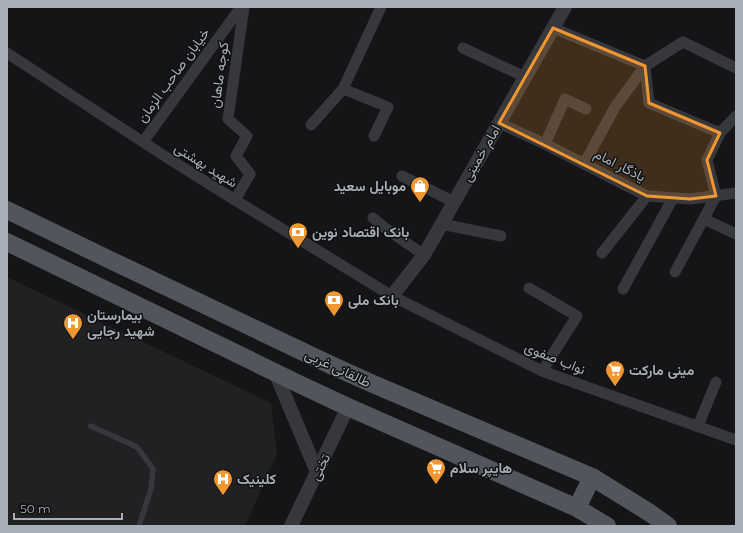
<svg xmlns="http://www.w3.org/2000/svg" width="743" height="533" viewBox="0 0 743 533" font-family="Montserrat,Vazirmatn,sans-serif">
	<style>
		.built { fill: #212124 }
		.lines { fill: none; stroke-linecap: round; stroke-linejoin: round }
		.service { stroke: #36383c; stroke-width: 5.5 }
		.minor { stroke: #36383c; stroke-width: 11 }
		.tertiary { stroke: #36383c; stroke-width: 14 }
		.primary { stroke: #52555b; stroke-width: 18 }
		.marked { fill: #f19732; fill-opacity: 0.2; stroke: #f19732; stroke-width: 3; stroke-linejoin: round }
		.labels { text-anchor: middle; stroke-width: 3; stroke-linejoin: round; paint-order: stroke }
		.street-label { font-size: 14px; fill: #a7aeb7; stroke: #101012 }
		.poi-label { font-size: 14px; font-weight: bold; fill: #a7aeb7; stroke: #101012; text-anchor: start }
	</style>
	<rect width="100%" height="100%" fill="#151517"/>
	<path class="built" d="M 7,277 L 271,403 L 277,454 L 245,526 L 7,526 Z"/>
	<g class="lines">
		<path class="service" d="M 91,426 L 137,447 L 153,469 L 151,489 L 139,526"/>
		<path class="minor" d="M 553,28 L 645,66 L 683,42 L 736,68
			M 463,48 L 525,77
			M 7,53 L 166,157 L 235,200 L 392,296 L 542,371 L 736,440
			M 645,66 L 649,103 L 720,133
			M 343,89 L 388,107 L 374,136
			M 499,123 L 545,144 L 647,196 L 690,199 L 736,193
			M 311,125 L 343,89 L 381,7
			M 143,142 L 241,7
			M 545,144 L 565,99 L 586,109
			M 584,164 L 615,107 L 645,66
			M 402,176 L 454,202
			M 235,200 L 250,174 L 236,156 L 247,136 L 228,119 L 244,7
			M 373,218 L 385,228 L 424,255
			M 704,219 L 736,234
			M 441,224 L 501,236
			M 602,253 L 647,196
			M 675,272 L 716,196 L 707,160 L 720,133 L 736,116
			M 529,288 L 577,316 L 542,371
			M 623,289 L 673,198
			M 698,426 L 716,382"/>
		<path class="tertiary" d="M 392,296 L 424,255 L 565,7
			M 275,372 L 317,472
			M 291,526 L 348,407"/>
		<path class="primary" d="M 7,210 L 108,259 L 333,366 L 373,384 L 592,477 L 650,513 L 668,526
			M 7,242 L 301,385 L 348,407 L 577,508 L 607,526
			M 577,508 L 592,477"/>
	</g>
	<path class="marked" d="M 553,28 L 645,66 L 649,103 L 720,133 L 707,160 L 716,196 L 690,199 L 647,196 L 499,123 Z"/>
	<defs>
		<g id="shop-pin" transform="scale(1)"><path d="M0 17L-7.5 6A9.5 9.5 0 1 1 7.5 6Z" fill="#f19732" stroke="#101012"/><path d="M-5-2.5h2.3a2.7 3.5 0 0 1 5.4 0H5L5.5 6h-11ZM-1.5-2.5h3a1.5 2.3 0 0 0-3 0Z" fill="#fff"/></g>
		<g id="bank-pin" transform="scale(1)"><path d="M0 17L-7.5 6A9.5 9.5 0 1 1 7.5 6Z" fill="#f19732" stroke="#101012"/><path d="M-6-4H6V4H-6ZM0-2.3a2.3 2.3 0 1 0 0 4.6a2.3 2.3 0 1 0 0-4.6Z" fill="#fff"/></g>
		<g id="hospital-pin" transform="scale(1)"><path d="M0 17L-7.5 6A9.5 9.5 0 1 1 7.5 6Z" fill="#f19732" stroke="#101012"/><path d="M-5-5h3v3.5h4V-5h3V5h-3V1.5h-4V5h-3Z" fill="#fff"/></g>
		<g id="supermarket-pin" transform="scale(1)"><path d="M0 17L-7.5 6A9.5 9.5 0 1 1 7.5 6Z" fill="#f19732" stroke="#101012"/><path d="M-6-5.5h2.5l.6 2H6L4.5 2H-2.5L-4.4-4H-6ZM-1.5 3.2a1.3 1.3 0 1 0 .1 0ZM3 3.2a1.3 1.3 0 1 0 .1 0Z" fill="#fff"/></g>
	</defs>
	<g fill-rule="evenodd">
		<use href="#shop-pin" x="420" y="186"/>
		<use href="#bank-pin" x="298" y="232"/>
		<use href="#bank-pin" x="334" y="300"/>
		<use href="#hospital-pin" x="73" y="323"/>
		<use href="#supermarket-pin" x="615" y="370"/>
		<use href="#supermarket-pin" x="436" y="468"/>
		<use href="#hospital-pin" x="223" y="479"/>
	</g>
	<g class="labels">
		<g class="street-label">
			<text transform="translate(173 75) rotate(-54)" y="5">خیابان صاحب الزمان</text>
			<text transform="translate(219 75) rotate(-82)" y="5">کوجه ماهان</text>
			<text transform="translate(481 153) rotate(-60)" y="5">امام خمینی</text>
			<text transform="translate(206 165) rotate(32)" y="5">شهید بهشتی</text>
			<text transform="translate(620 165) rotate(27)" y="5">یاذگار امام</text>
			<text transform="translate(555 358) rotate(22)" y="5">نواب صفوی</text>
			<text transform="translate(338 368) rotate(25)" y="5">طالقانی غربی</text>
			<text transform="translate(320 467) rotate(-64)" y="5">تختی</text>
		</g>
		<g class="poi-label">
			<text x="406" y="191" text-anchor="end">موبایل سعید</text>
			<text x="312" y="237">بانک اقتصاد نوین</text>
			<text x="348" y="305">بانک ملی</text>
			<text x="87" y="320">بیمارستان<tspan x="87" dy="16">شهید رجایی</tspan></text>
			<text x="629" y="375">مینی مارکت</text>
			<text x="450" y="473">هایپر سلام</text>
			<text x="237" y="484">کلینیک</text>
		</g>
	</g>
	<rect width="743" height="533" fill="none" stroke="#a7aeb7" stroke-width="16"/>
	<path d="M14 513v6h108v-6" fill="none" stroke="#a7aeb7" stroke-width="2"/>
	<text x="20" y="513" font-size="12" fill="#a7aeb7" stroke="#101012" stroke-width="3" paint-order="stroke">50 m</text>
</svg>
